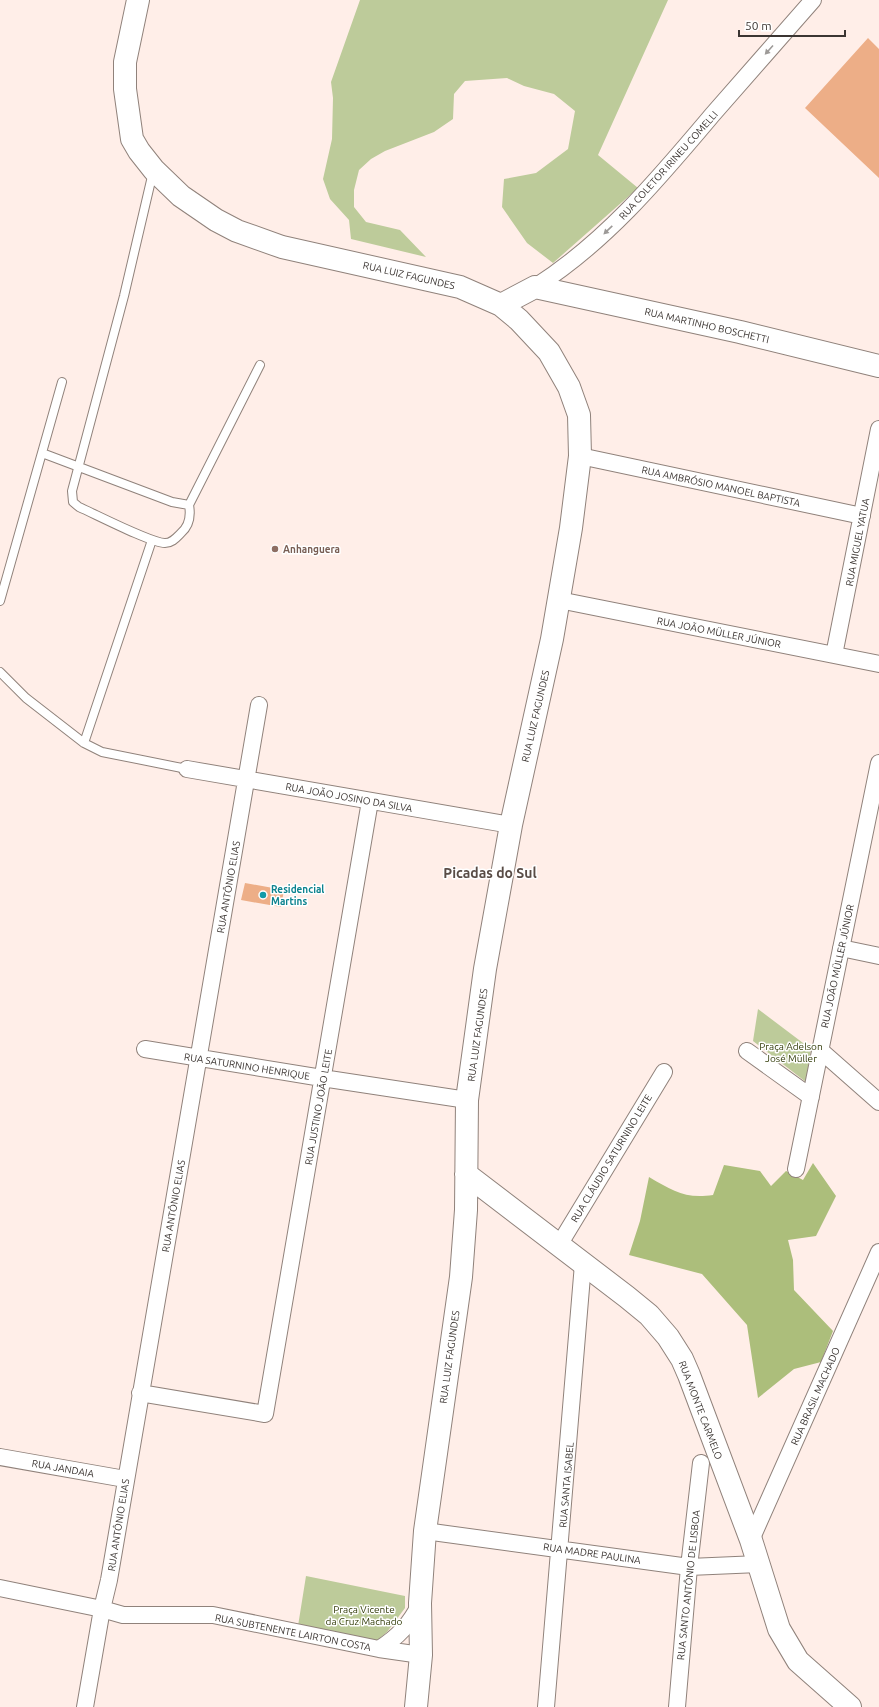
<svg xmlns="http://www.w3.org/2000/svg" width="879" height="1707" viewBox="0 0 879 1707" font-family="Ubuntu,sans-serif">
	<style>
		.green { fill: #bdcb9a }
		.forest { fill: #acbe7b }
		.building { fill: #edae87 }
		.lines { fill: none; stroke-linecap: round; stroke-linejoin: round }
		.lane-casing { stroke: #90827b; stroke-width: 10 }
		.street-casing { stroke: #90827b; stroke-width: 18 }
		.secondary-casing { stroke: #90827b; stroke-width: 24 }
		.lane { stroke: #fff; stroke-width: 8 }
		.street { stroke: #fff; stroke-width: 16 }
		.secondary { stroke: #fff; stroke-width: 22 }
		.oneway { fill: #9d9a98 }
		.education-dot { fill: #8d6e63; stroke: #fff; stroke-width: 1.5 }
		.culture-dot { fill: #0f9aa8; stroke: #fff; stroke-width: 1.5 }
		.labels { text-anchor: middle; stroke-width: 3; stroke-linejoin: round; paint-order: stroke }
		.street-label { font-size: 10px; fill: #3b3532; stroke: #fff }
		.education-label { font-size: 10px; font-weight: bold; fill: #785e54; stroke: #fff; text-anchor: start }
		.culture-label { font-size: 10px; font-weight: bold; fill: #0d838f; stroke: #fff; text-anchor: start }
		.park-label { font-size: 10px; fill: #303a07; stroke: #fff }
		.district-label { font-size: 14px; font-weight: bold; fill: #594c46; stroke: #fff }
	</style>
	<rect width="100%" height="100%" fill="#ffeee8"/>
	<path class="green" d="M 360,0 L 668,0 L 598,155 L 638,188 L 553,263 L 527,243 L 502,207 L 504,179 L 536,173 L 568,149 L 575,111 L 554,94 L 524,86 L 507,78 L 465,81 L 454,94 L 453,119 L 434,132 L 385,151 L 371,159 L 359,170 L 354,190 L 354,207 L 366,222 L 400,230 L 426,257 L 351,239 L 349,220 L 330,199 L 323,179 L 332,139 L 333,98 L 331,82 Z
		M 758,1009 L 811,1049 L 806,1082 L 753,1041 Z
		M 306,1576 L 405,1596 L 405,1608 L 387,1632 L 373,1644 L 298,1626 Z"/>
	<path class="forest" d="M 813,1163 L 836,1196 L 816,1236 L 788,1240 L 793,1260 L 794,1290 L 833,1331 L 821,1362 L 794,1369 L 758,1398 L 747,1325 L 702,1274 L 629,1255 L 640,1221 L 649,1177 C 673,1191 685,1199 713,1195 L 724,1165 L 760,1171 L 771,1186 L 786,1171 L 803,1180 Z"/>
	<path class="building" d="M 868,38 L 879,49 L 879,178 L 805,108 Z
		M 245,883 L 284,890 L 281,907 L 241,900 Z"/>
	<g class="lines">
		<g class="lane-casing">
			<path id="lane" d="M 153,172 L 124,296 L 72,491 L 73,502 L 79,507 C 95,514 151,543 165,543 C 172,543 176,538 181,533 C 189,526 191,516 189,505
				M 42,453 L 172,502 L 189,505 L 260,365
				M 0,601 L 62,382
				M 0,672 L 26,698 L 84,743 L 102,752 L 187,769
				M 84,743 L 152,540"/>
		</g>
		<g class="street-casing">
			<path id="street" d="M 535,287 C 606,242 659,178 713,114 C 746,76 780,38 813,0
				M 580,456 L 862,516
				M 559,600 L 879,664
				M 834,655 L 879,429
				M 187,769 L 511,825
				M 841,948 L 879,956
				M 145,1049 L 322,1078 L 467,1100
				M 820,1050 L 879,1102
				M 747,1051 L 811,1097
				M 796,1169 L 879,763
				M 559,1245 L 664,1072
				M 140,1393 L 265,1414 L 370,801
				M 0,1457 L 125,1479
				M 425,1531 L 689,1567 L 759,1564
				M 751,1540 L 879,1252
				M 0,1588 L 102,1609 L 123,1615 L 213,1615 L 379,1649 L 421,1655
				M 379,1649 C 398,1637 410,1624 420,1604
				M 85,1707 L 102,1609 L 109,1580 L 259,705
				M 546,1707 L 583,1264
				M 677,1707 L 689,1567 L 701,1463"/>
		</g>
		<g class="secondary-casing">
			<path id="secondary" d="M 138,0 L 125,62 L 125,89 L 132,139 L 139,151 L 154,170 L 181,196 L 216,220 L 237,231 L 282,247 L 460,287 L 501,305 L 519,320 L 549,352 L 569,387 L 579,415 L 580,456 L 571,528 L 552,639 L 511,825 L 485,969 L 467,1100 L 466,1210 L 461,1277 L 425,1531 L 420,1603 L 421,1655 L 416,1707
				M 501,305 L 535,287 L 740,332 L 879,366
				M 466,1174 L 627,1297 L 649,1315 L 668,1337 L 682,1359 L 689,1375 L 751,1540 L 779,1629 L 798,1661 L 850,1707"/>
		</g>
		<use href="#lane" class="lane"/>
		<use href="#street" class="street"/>
		<use href="#secondary" class="secondary"/>
	</g>
	<defs><path id="oneway-solid" d="M-6-.8H1V-3.2L6.5 0L1 3.2V.8H-6Z"/></defs>
	<g class="oneway">
		<use href="#oneway-solid" transform="translate(769 50) rotate(132)"/>
		<use href="#oneway-solid" transform="translate(608 230) rotate(136)"/>
	</g>
	<circle class="education-dot" cx="275" cy="549" r="4"/>
	<circle class="culture-dot" cx="263" cy="895" r="4"/>
	<g class="labels">
		<g class="street-label">
			<text transform="translate(668 165) rotate(-48)" y="4">RUA COLETOR IRINEU COMELLI</text>
			<text transform="translate(409 275) rotate(13)" y="4">RUA LUIZ FAGUNDES</text>
			<text transform="translate(707 325) rotate(13)" y="4">RUA MARTINHO BOSCHETTI</text>
			<text transform="translate(721 486) rotate(12)" y="4">RUA AMBRÓSIO MANOEL BAPTISTA</text>
			<text transform="translate(857 542) rotate(-79)" y="4">RUA MIGUEL YATUA</text>
			<text transform="translate(719 632) rotate(11)" y="4">RUA JOÃO MÜLLER JÚNIOR</text>
			<text transform="translate(535 716) rotate(-77)" y="4">RUA LUIZ FAGUNDES</text>
			<text transform="translate(349 797) rotate(10)" y="4">RUA JOÃO JOSINO DA SILVA</text>
			<text transform="translate(228 887) rotate(-80)" y="4">RUA ANTÔNIO ELIAS</text>
			<text transform="translate(837 966) rotate(-78)" y="4">RUA JOÃO MÜLLER JÚNIOR</text>
			<text transform="translate(477 1035) rotate(-82)" y="4">RUA LUIZ FAGUNDES</text>
			<text transform="translate(247 1066) rotate(9)" y="4">RUA SATURNINO HENRIQUE</text>
			<text transform="translate(318 1107) rotate(-80)" y="4">RUA JUSTINO JOÃO LEITE</text>
			<text transform="translate(611 1158) rotate(-59)" y="4">RUA CLÁUDIO SATURNINO LEITE</text>
			<text transform="translate(173 1206) rotate(-80)" y="4">RUA ANTÔNIO ELIAS</text>
			<text transform="translate(449 1357) rotate(-82)" y="4">RUA LUIZ FAGUNDES</text>
			<text transform="translate(815 1396) rotate(-66)" y="4">RUA BRASIL MACHADO</text>
			<text transform="translate(701 1410) rotate(69)" y="4">RUA MONTE CARMELO</text>
			<text transform="translate(63 1468) rotate(10)" y="4">RUA JANDAIA</text>
			<text transform="translate(566 1485) rotate(-85)" y="4">RUA SANTA ISABEL</text>
			<text transform="translate(118 1525) rotate(-81)" y="4">RUA ANTÔNIO ELIAS</text>
			<text transform="translate(592 1553) rotate(8)" y="4">RUA MADRE PAULINA</text>
			<text transform="translate(688 1585) rotate(-84)" y="4">RUA SANTO ANTÔNIO DE LISBOA</text>
			<text transform="translate(293 1632) rotate(11)" y="4">RUA SUBTENENTE LAIRTON COSTA</text>
		</g>
		<g class="education-label">
			<text x="283" y="553">Anhanguera</text>
		</g>
		<g class="culture-label">
			<text x="271" y="893">Residencial<tspan x="271" dy="12">Martins</tspan></text>
		</g>
		<g class="park-label">
			<text x="791" y="1050">Praça Adelson<tspan x="791" dy="12">José Müller</tspan></text>
			<text x="364" y="1613">Praça Vicente<tspan x="364" dy="12">da Cruz Machado</tspan></text>
		</g>
		<g class="district-label">
			<text x="490" y="878">Picadas do Sul</text>
		</g>
	</g>
	<path d="M739 30v6h106v-6" fill="none" stroke="#3b3532" stroke-width="2"/>
	<text x="745" y="30" font-size="12" fill="#3b3532" stroke="#ffffff" stroke-width="3" paint-order="stroke">50 m</text>
</svg>
